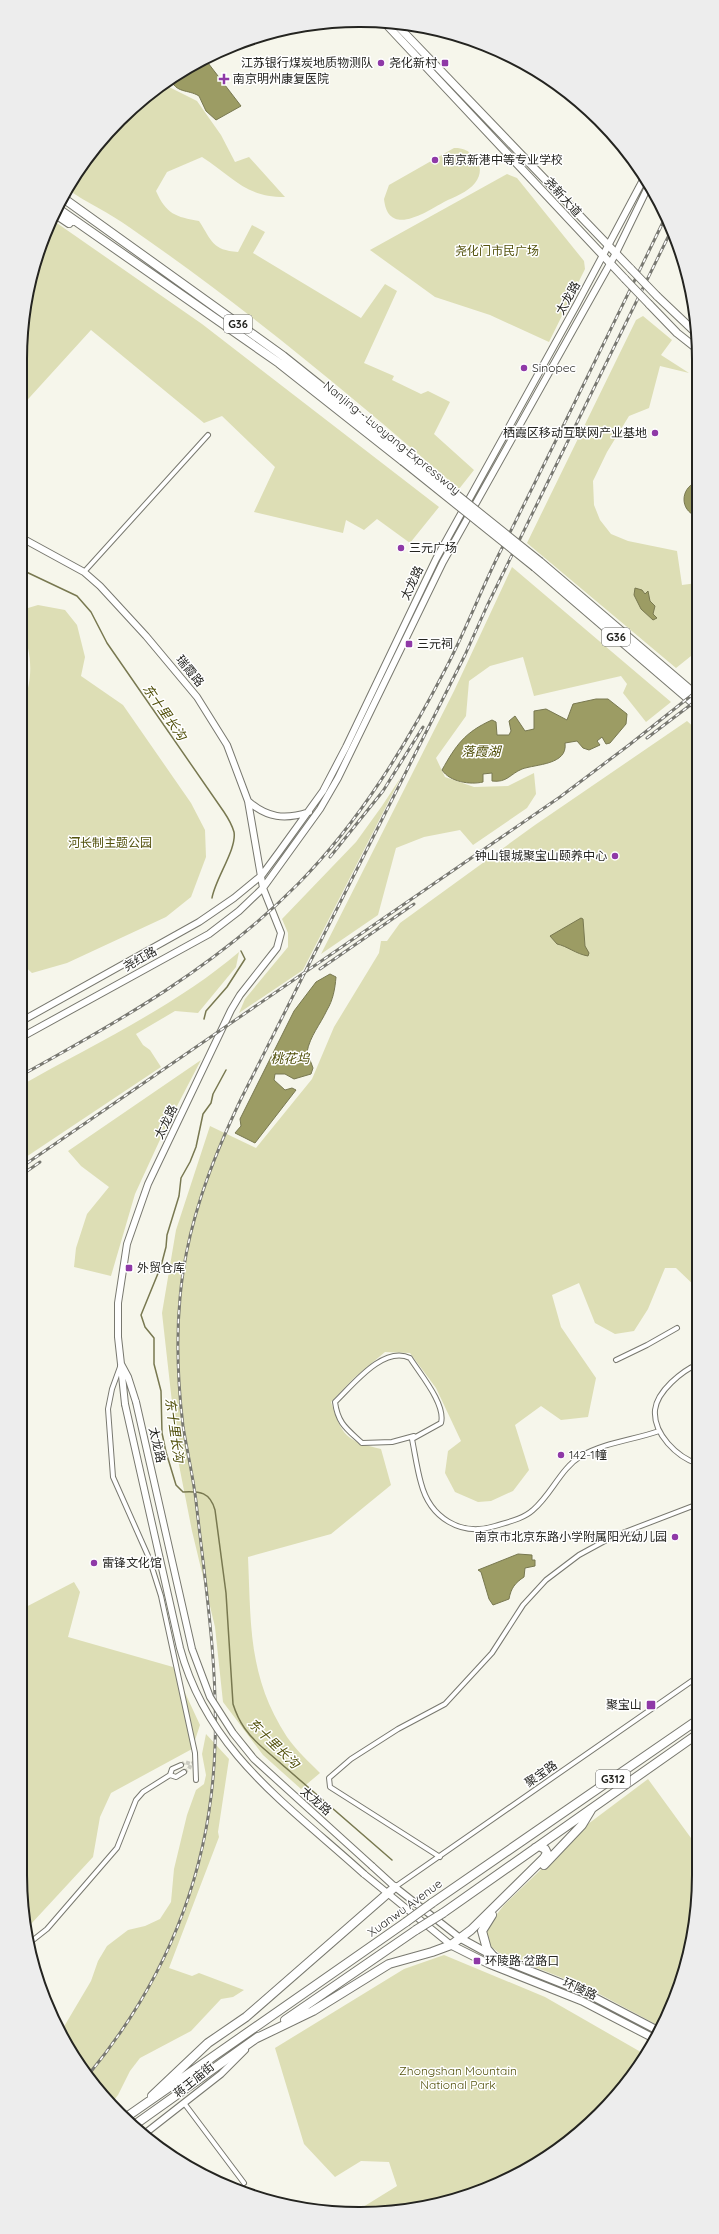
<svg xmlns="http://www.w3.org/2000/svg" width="719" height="2234" viewBox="0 0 719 2234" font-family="Quicksand,'Noto Sans SC',sans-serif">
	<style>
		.green { fill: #dddeb5 }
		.water { fill: #9c9c64; stroke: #787850 }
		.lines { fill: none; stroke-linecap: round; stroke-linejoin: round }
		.stream { stroke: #787850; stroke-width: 1.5 }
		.street-tunnel { stroke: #ccccc2; stroke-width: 4; stroke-dasharray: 4 2; stroke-linecap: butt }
		.street-casing { stroke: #78786f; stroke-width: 6 }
		.secondary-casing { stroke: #78786f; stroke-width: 8 }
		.primary-casing { stroke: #78786f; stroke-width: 9 }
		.highway-casing { stroke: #78786f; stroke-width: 10 }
		.street { stroke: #fff; stroke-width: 4 }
		.secondary { stroke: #fff; stroke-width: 6 }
		.primary { stroke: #fff; stroke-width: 7 }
		.highway { stroke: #fff; stroke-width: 8 }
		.rail-casing { stroke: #787871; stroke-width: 3 }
		.rail { stroke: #fff; stroke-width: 1.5; stroke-dasharray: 4.5; stroke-linecap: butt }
		.secondary-bridge-casing { stroke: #78786f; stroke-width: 8; stroke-linecap: butt }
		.primary-bridge-casing { stroke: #78786f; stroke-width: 9; stroke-linecap: butt }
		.highway-bridge-casing { stroke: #78786f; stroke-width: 10; stroke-linecap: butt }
		.secondary-bridge { stroke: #fff; stroke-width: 6 }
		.primary-bridge { stroke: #fff; stroke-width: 7 }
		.highway-bridge { stroke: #fff; stroke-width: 8 }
		.poi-dot { fill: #8f39a7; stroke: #fff; stroke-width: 1.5 }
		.labels { text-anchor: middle; stroke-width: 3; stroke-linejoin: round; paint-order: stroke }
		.shield { fill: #fff; stroke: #666663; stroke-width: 1 }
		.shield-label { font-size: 11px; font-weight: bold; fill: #242420 }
		.poi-label { font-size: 12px; fill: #242420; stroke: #fff; text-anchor: start }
		.street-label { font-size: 12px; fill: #242420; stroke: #fff }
		.park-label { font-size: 12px; fill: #53520d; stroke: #fff }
		.water-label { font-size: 13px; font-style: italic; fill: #504f09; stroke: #fff }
		.rim { fill: none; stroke: #242420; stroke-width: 2 }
	</style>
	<rect width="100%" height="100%" fill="#f6f6eb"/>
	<path class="green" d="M 163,84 L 197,101 L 221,135 L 235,162 L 249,157 L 285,197 C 245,197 233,177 202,157 L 167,172 L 156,191 C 166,214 176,217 199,221 C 212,241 212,250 238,252 L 252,225 L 265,232 L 253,253 L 361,318 L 385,284 L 397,291 L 364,363 L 394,376 L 392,380 L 421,394 L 428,391 L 450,402 L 434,434 L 474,470 L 459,489 C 353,397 245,307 129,227 C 110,213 87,203 67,189 L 77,171 L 120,119 Z
		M 454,148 C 473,147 488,167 475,183 C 468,192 454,197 444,202 C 426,212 388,238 384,199 L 389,185 Z
		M 507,174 L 517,178 L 584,261 L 585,269 L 549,342 L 490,315 L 435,297 L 370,250 Z
		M 51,219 L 202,324 L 439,507 L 410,543 L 377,519 L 364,530 L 346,520 L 343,533 L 254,512 L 275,467 L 222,416 L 204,423 L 91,330 L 20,408 C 20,347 22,274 51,219 Z
		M 643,316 L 672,340 L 661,355 L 689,373 L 660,366 L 649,408 L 629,416 L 607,452 L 593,481 L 594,505 L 600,520 L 611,534 L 628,541 L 677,551 L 682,585 L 697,583 L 697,641 L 691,656 L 676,668 L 527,543 L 636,320 Z
		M 512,567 L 671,702 L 646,722 L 623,693 L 627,684 L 621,676 L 534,696 L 523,657 L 490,666 L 469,681 L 466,716 L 436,758 L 445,777 L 474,787 L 508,786 L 534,773 L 536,794 L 527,808 L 473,845 L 460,830 L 424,837 L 396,848 L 378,915 L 321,954 L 454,691 Z
		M 38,605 L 65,610 L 77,625 L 85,657 L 81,676 L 123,705 L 191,803 L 205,830 L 206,857 L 191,897 L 166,917 L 67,963 L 32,973 L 20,962 L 20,713 C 35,676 32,658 21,621 L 28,608 Z
		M 687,721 L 697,730 L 698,1289 L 676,1268 L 665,1268 L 648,1309 L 634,1331 L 615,1334 L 595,1323 L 579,1283 L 552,1295 L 561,1327 L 596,1378 L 588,1417 L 561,1420 L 541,1406 L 515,1425 L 529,1470 L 513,1491 L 491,1501 L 478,1502 L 455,1492 L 445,1473 L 448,1451 L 461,1441 L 436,1388 L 410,1353 L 385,1352 L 354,1378 L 331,1402 C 342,1436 346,1441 381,1449 L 391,1485 L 331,1534 L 248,1557 C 251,1625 248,1677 287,1737 C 296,1750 309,1762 320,1773 L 301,1789 L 263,1755 L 223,1702 L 215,1627 L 192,1531 L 179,1465 L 162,1313 L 176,1230 L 210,1126 L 256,1148 L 312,1079 L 334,1027 L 379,953 L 381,941 L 387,941 L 400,923 L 535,825 Z
		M 401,777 L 303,970 L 239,1013 L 245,999 L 288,947 L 288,933 L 282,919 L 356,842 L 382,806 Z
		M 239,952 L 236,967 L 198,1013 L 175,1011 L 136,1034 L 143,1045 L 150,1050 L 161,1067 L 20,1161 L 20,1086 C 92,1045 176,1006 239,952 Z
		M 201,1060 L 164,1131 L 135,1194 L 111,1276 L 74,1267 L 76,1248 L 87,1214 L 109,1187 L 81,1166 L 68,1151 Z
		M 74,1582 L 80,1592 L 68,1637 L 173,1667 L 200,1725 L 192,1749 L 111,1793 L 100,1817 L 93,1857 L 31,1924 L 25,1921 L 20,1874 L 20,1606 L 22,1609 Z
		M 206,1734 L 229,1759 L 218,1832 L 219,1837 L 169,1968 L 192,1976 L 199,1973 L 244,1990 L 233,1997 L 221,1999 L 191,2031 L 140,2058 L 130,2071 L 118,2095 L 111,2104 L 104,2099 L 62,2030 L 91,1981 L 98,1961 L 107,1946 L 128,1930 L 145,1926 L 160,1919 L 171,1902 L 174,1869 L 187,1815 L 196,1790 L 204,1784 L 206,1775 L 202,1754 Z
		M 648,1779 L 699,1849 L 699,1875 L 692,1941 L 673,2004 L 661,2027 L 588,1988 L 499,1953 L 489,1945 L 486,1935 L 490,1923 L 504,1905 L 588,1824 Z
		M 444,1955 L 545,1997 L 646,2055 L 642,2063 L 600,2114 L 548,2157 L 447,2202 L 381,2213 L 360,2213 L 363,2207 L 397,2186 L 389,2162 L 361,2161 L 335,2177 L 304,2144 L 275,2048 L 404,1969 Z"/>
	<path class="water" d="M 205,59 L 241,106 L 216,120 L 206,111 L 199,96 C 188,89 176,94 170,78 Z
		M 696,482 L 696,516 C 680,510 680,489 696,482 Z
		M 635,588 L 642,590 L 645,594 L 648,591 L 650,601 L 655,606 L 653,614 L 657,618 L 653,620 L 641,609 L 634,595 Z
		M 596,699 L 608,699 L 627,714 L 626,724 L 610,743 L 606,744 L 602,737 L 597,741 L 600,745 L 589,750 L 583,748 L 577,741 L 565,743 C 568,765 536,764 522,769 C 510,774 507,783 492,781 L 492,773 L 483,774 L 483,782 C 470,785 450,782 442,770 C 456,745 465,732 492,720 L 496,722 L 497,735 L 509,735 L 511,731 L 509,721 L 515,716 L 525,731 L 534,729 L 534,711 L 546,709 L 567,720 L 573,704 Z
		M 581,918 L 583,919 L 585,946 L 589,953 L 588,956 C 576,954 567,946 557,944 L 550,936 Z
		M 330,974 L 336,977 C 335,989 333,1000 327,1010 C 320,1025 310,1036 307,1052 L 313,1068 L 311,1074 L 294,1079 L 285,1074 L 275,1074 L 274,1080 L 285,1090 L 292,1088 L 296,1090 L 255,1143 L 235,1133 L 241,1126 L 240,1119 L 294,1011 L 316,982 Z
		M 518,1554 L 532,1555 L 532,1560 L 535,1560 L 535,1566 L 525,1568 L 524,1577 C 515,1583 511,1588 509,1599 L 493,1605 L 489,1599 L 481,1572 L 478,1570 Z"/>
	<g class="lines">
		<path class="stream" d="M 20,569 L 77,596 L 91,612 L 107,643 L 224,812 C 228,818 232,825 234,832 C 237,849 215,879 212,898
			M 204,1019 L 206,1011 L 227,987 L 245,959 L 241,951
			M 226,1070 L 213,1094 L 211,1103 L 203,1114 L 196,1147 L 190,1162 L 181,1178 L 179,1196 L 167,1235 L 166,1247 L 161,1266 L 141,1315 L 145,1327 L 154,1338 L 154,1364 L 161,1391 L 162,1433 L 166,1452 L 176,1485 L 183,1492 C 200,1491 210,1492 215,1510 L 226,1593 L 233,1704 C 239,1723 248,1735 263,1748 L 392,1860"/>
		<path class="street-tunnel" d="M 181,1765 L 185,1762 L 191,1764 L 195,1762
			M 184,1772 L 189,1769 L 191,1764"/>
		<g class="street-casing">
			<path id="street" d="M 84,572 L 208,435
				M 616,1360 L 647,1345 L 677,1328
				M 698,1364 C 682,1371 657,1391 655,1410 C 653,1434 677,1457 698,1464
				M 120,1367 L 112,1389 L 108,1409 L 113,1477 L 149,1558 L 161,1596 L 195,1753 L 196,1780
				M 414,1436 L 392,1442 L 362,1443 C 347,1429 338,1424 335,1402 C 352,1386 383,1345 410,1358 C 420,1374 446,1404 441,1423 L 412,1439 C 415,1454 417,1469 421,1483 C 430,1518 461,1537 495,1526 C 508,1522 523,1519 533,1510 C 552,1494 560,1469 581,1456 C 605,1442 634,1440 659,1431
				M 181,1765 L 172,1769 L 170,1775 L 176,1777 L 184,1772
				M 440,1857 L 330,1787 L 329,1778 L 351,1759 L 398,1729 L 445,1704 L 492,1653 L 523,1605 L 546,1580 L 579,1555 L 612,1537 L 698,1504
				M 395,1887 L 699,1676
				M 28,1944 L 47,1929 L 117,1848 L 136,1800 L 143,1792 L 170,1775
				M 184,2103 L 244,2183"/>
		</g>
		<g class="secondary-casing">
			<path id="secondary" d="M 20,537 L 84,572 L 100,586 L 146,636 L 197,697 L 227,745 L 248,801 L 263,888 L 281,933 L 277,948 L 240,995 L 231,1010 L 148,1184 L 127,1244 L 118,1303 L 118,1337 L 121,1364 L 128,1377 L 136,1402
				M 248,801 C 267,818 285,820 309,812
				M 20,1022 L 199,922 L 234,898 L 262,875 L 279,852 L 323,791 L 346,747 L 436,559 L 577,304 L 643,180
				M 20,1038 L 209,934 L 239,911 L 263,888 L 320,809 L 338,778 L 443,562 L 616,253 L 648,187
				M 121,1366 L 125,1404
				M 372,1866 L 395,1887 L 460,1938
				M 364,1874 L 451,1945
				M 143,2135 L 221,2074 L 245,2050"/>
		</g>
		<g class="primary-casing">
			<path id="primary" d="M 384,22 L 625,279
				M 396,24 L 631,269
				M 657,296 L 696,333
				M 649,304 L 677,333 L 696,348
				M 460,1938 L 493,1956 L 586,1993 L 659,2031
				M 451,1945 L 489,1964 L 582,2001 L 655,2039"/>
		</g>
		<g class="highway-casing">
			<path id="highway" d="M 63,198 L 283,356 L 408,456
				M 57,208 L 279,363 L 403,461
				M 54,213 L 69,223
				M 540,562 L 697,696
				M 535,567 L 697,706
				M 544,1865 L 582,1825 L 591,1810
				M 432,1903 L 699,1719
				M 443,1913 L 699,1733
				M 492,1915 L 482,1931 L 487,1949 L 493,1956
				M 285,2020 L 416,1930
				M 255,2039 L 313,2011 L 389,1964 L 432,1952 L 451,1945 L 471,1930 L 544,1858 L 547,1853 L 545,1849 L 539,1846 L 535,1848
				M 152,2096 L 208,2043 L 246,2017 L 395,1887
				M 125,2118 L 406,1922
				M 133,2126 L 258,2037"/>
		</g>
		<use href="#street" class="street"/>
		<use href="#secondary" class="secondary"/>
		<use href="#primary" class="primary"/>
		<use href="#highway" class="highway"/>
		<g class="rail-casing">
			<path id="rail" d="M 647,738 L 697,700
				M 330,857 L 383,791 L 423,727
				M 320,969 L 414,904
				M 20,1076 C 120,1021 217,966 298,884 C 359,822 405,747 445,670 C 465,632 480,592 499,554 C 556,442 611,329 666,216
				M 20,1168 L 560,797 L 629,745 L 697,691
				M 20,1176 L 40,1162
				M 89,2074 C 168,1978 211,1870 215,1746 C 218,1665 205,1582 196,1501 C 193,1476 187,1451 183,1426 C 178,1384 176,1340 180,1298 C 186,1227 211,1162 241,1099 L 465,655 L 487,606 L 671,231"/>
		</g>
		<use href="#rail" class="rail"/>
		<g class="secondary-bridge-casing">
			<path id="secondary-bridge" d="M 136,1402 L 192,1649 L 210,1697 L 233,1733 L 254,1759 L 372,1866
				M 125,1404 L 180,1648 C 208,1752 288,1805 364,1874"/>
		</g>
		<g class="primary-bridge-casing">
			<path id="primary-bridge" d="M 631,269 L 657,296
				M 625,279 L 649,304"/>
		</g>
		<g class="highway-bridge-casing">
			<path id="highway-bridge" d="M 408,456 L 540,562
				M 403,461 L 535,567
				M 406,1922 L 432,1903
				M 416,1930 L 443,1913"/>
		</g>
		<use href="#secondary-bridge" class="secondary-bridge"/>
		<use href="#primary-bridge" class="primary-bridge"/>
		<use href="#highway-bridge" class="highway-bridge"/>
	</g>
	<g class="poi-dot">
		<circle cx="381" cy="63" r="4"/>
		<rect x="441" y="59" width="8" height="8" rx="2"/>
		<path d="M222 73h4v4h4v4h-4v4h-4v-4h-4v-4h4z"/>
		<circle cx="435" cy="160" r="4"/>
		<circle cx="524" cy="368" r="4"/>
		<circle cx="655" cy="433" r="4"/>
		<circle cx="401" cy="548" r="4"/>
		<rect x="405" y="640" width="8" height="8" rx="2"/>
		<circle cx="615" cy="856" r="4"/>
		<rect x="125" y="1264" width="8" height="8" rx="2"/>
		<circle cx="561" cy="1455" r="4"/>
		<circle cx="675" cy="1537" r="4"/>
		<circle cx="94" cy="1563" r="4"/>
		<rect x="646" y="1700" width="10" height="10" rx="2"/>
		<rect x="473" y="1957" width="8" height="8" rx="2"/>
	</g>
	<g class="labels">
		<g class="shield">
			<rect x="224" y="315" width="28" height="18" rx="3"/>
			<rect x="602" y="628" width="28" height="18" rx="3"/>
			<rect x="596" y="1770" width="34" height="18" rx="3"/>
		</g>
		<g class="shield-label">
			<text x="238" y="328">G36</text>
			<text x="616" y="641">G36</text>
			<text x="613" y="1783">G312</text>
		</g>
		<g class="poi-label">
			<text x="373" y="67" text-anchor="end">江苏银行煤炭地质物测队</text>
			<text x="437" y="67" text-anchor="end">尧化新村</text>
			<text x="233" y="83">南京明州康复医院</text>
			<text x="443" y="164">南京新港中等专业学校</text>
			<text x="532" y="372">Sinopec</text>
			<text x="647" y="437" text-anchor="end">栖霞区移动互联网产业基地</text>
			<text x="409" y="552">三元广场</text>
			<text x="417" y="648">三元祠</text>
			<text x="607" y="860" text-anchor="end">钟山银城聚宝山颐养中心</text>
			<text x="137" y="1272">外贸仓库</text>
			<text x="569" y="1459">142-1幢</text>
			<text x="667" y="1541" text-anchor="end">南京市北京东路小学附属阳光幼儿园</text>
			<text x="102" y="1567">雷锋文化馆</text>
			<text x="642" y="1709" text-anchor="end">聚宝山</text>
			<text x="485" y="1965">环陵路·岔路口</text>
		</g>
		<g class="street-label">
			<text transform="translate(563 197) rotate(48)" y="4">尧新大道</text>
			<text transform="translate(568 298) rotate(-61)" y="4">太龙路</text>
			<text transform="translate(392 438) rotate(39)" y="4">Nanjing - Luoyang Expressway</text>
			<text transform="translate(412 583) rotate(-65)" y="4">太龙路</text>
			<text transform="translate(190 671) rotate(51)" y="4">瑞霞路</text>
			<text transform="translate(140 959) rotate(-29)" y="4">尧红路</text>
			<text transform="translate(166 1122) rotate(-64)" y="4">太龙路</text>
			<text transform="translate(157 1445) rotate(77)" y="4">太龙路</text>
			<text transform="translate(541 1774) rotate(-35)" y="4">聚宝路</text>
			<text transform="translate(316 1801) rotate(41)" y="4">太龙路</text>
			<text transform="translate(405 1908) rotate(-36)" y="4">Xuanwu Avenue</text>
			<text transform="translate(580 1989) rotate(24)" y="4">环陵路</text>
			<text transform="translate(194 2080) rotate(-39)" y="4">蒋王庙街</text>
		</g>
		<g class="park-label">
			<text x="497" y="255">尧化门市民广场</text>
			<text x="110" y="847">河长制主题公园</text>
			<text x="458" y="2075">Zhongshan Mountain<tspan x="458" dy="14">National Park</tspan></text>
		</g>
		<g class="water-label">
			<text transform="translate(165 712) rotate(55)" y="5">东十里长沟</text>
			<text x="481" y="756">落霞湖</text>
			<text x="290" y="1063">桃花坞</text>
			<text transform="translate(175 1430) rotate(82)" y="5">东十里长沟</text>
			<text transform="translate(274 1743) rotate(44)" y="5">东十里长沟</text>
		</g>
	</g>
	<path d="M0 0H719V2234H0ZM359 27H360A332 332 0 0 1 692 359V1875A332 332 0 0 1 360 2207H359A332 332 0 0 1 27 1875V359A332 332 0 0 1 359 27Z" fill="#ededed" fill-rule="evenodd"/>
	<path class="rim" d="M359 27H360A332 332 0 0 1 692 359V1875A332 332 0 0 1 360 2207H359A332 332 0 0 1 27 1875V359A332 332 0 0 1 359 27Z"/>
</svg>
